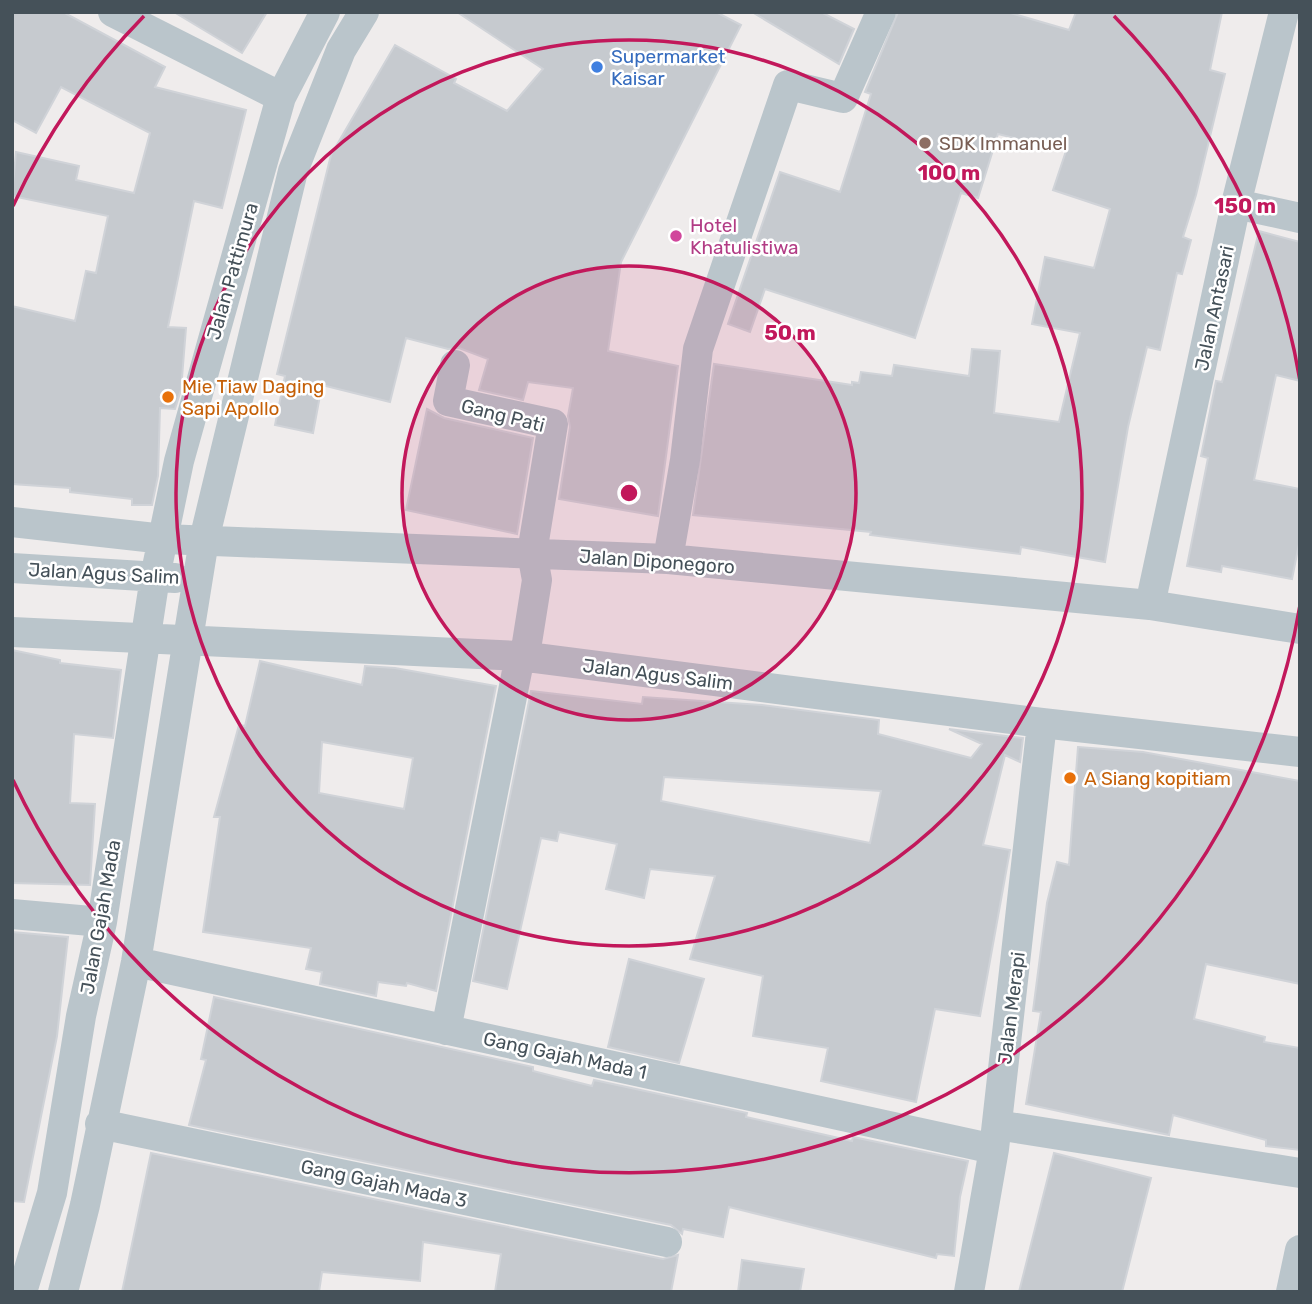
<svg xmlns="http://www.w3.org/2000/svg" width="1312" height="1304" viewBox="0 0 1312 1304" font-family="Rubik,sans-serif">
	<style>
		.building { fill: #c6cacf; stroke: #d0d3d8; stroke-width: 2; fill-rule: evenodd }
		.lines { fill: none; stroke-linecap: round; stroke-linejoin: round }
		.minor { stroke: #bac5cb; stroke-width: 30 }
		.ring { fill: none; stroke: #c2185b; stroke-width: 3.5 }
		.shop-dot { fill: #3f7fe0; stroke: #fff; stroke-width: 2.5 }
		.education-dot { fill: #8d6e63; stroke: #fff; stroke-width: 2.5 }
		.hotel-dot { fill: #d1479c; stroke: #fff; stroke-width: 2.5 }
		.food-dot { fill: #e8710a; stroke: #fff; stroke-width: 2.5 }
		.labels { text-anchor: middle; stroke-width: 5; stroke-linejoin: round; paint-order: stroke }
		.shop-label { font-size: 19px; fill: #366cbe; stroke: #fff; text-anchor: start }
		.education-label { font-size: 19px; fill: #785e54; stroke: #fff; text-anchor: start }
		.hotel-label { font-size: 19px; fill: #b23c85; stroke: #fff; text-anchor: start }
		.street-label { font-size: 19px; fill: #455159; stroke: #fff }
		.food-label { font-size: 19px; fill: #c56008; stroke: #fff; text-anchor: start }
		.centre { fill: #c2185b; stroke: #fff; stroke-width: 3.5 }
		.ring-label { font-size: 21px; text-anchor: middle; font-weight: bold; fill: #c2185b; stroke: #fff; stroke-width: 5; stroke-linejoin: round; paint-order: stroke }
	</style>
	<rect width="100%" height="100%" fill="#efecec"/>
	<path class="building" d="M 12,12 L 63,12 L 165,67 L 155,87 L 246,110 L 222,208 L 194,201 L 168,327 L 186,328 L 181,390 L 175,409 L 160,408 L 158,476 L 152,505 L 132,505 L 132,499 L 70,492 L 70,488 L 12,484 L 12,306 L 75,321 L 86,271 L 96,273 L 108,216 L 12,196 L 16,152 L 79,166 L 76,180 L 134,193 L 150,133 L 61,87 L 36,133 L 12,120 Z
		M 174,12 L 267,12 L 242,53 Z
		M 457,12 L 716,12 L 741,25 L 621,262 L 608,351 L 678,366 L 658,516 L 559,499 L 570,427 L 568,416 L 573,388 L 528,382 L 523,400 L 479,390 L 488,359 L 459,348 L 448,349 L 406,338 L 390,402 L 322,385 L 313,433 L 275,425 L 285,376 L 277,374 L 331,155 L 395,45 L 456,79 L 454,83 L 507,111 L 543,69 Z
		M 752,12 L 821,12 L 854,29 L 839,64 Z
		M 898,12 L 1007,12 L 1069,30 L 1076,12 L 1222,12 L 1210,70 L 1225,74 L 1196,195 L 1183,237 L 1191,240 L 1182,274 L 1177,273 L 1160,350 L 1147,347 L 1128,427 L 1105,562 L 1021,547 L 1020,554 L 870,535 L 871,532 L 693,515 L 714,364 L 852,385 L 852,382 L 859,383 L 861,372 L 892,376 L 894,365 L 969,376 L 972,349 L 1000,351 L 994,413 L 1059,422 L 1080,333 L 1032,324 L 1045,257 L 1094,268 L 1110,209 L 1053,190 L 1066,151 L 998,134 L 978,198 L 961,193 L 915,338 L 765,289 L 750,332 L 728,324 L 780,172 L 840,192 L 871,94 L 865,92 Z
		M 1259,231 L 1300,242 L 1300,381 L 1276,375 L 1254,480 L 1300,489 L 1300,539 L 1292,579 L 1222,566 L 1221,572 L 1187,566 L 1208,458 L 1201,456 L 1216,381 L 1222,382 Z
		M 427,409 L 444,418 L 533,438 L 517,534 L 406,510 Z
		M 12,650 L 60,660 L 60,663 L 121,670 L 113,738 L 74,734 L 70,803 L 95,804 L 90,885 L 12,883 Z
		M 260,661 L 362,685 L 365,666 L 395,668 L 496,686 L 436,991 L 407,983 L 406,986 L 378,982 L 376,996 L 320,984 L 322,972 L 306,969 L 311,948 L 203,932 L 220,817 L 214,817 L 239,725 L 245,726 ZM 322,742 L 413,758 L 404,809 L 319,793 Z
		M 531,691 L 642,704 L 643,697 L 762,705 L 879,720 L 878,734 L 971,758 L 982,744 L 949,729 L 1023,738 L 1020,762 L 1005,755 L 983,845 L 1010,850 L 980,1016 L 935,1009 L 916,1102 L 821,1081 L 828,1048 L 753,1036 L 763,976 L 690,959 L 715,876 L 650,869 L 644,898 L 606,889 L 617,844 L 559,832 L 557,841 L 541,838 L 507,989 L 473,981 ZM 664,777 L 881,791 L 870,843 L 661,801 Z
		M 1078,747 L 1143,752 L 1300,781 L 1300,984 L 1206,964 L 1194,1019 L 1265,1037 L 1264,1042 L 1300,1048 L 1300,1150 L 1266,1146 L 1266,1140 L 1173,1115 L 1169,1135 L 1026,1104 L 1041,1012 L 1033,1011 L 1047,903 L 1057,862 L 1069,865 Z
		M 12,932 L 68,937 L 57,1036 L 24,1202 L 12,1201 Z
		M 629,959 L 704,979 L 679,1063 L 608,1047 Z
		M 214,997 L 533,1067 L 533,1071 L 592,1086 L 594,1080 L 747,1113 L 746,1117 L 852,1141 L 853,1137 L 968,1161 L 960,1197 L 954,1256 L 937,1254 L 936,1258 L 729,1207 L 723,1237 L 683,1229 L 682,1234 L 671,1225 L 189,1125 L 206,1060 L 201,1059 Z
		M 151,1153 L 663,1259 L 678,1255 L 671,1292 L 495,1292 L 501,1254 L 423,1242 L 420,1281 L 322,1272 L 319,1292 L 122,1292 Z
		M 1054,1153 L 1151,1178 L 1122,1292 L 1019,1292 Z
		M 742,1260 L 804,1269 L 800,1292 L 738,1292 Z"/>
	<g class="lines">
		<path class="minor" d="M 113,12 L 281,97
			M 1236,204 L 1300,218
			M 12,522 L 164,539 L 668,559 L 1150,605 L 1300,629
			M 668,559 L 685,460 L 698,349 L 788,85 L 843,98 L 881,12
			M 12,568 L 175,578
			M 1150,605 L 1236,204 L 1284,12
			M 12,632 L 520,656 L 1042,723 L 1300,752
			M 12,914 L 102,922
			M 136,962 L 994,1149
			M 446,1030 L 520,656 L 526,649 L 537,580 L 532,553 L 553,424 L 448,401 L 455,365
			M 100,1124 L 667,1242
			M 997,1125 L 1300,1173
			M 22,1292 L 52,1193 L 81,1016 L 102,922 L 155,577 L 179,461 L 281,97 L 325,12
			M 63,1292 L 85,1205 L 136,962 L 204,540 L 293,171 L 341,50 L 364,12
			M 969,1292 L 994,1149 L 1042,723
			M 1291,1292 L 1300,1250"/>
	</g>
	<circle cx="629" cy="493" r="227" fill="#c2185b" fill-opacity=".12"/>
	<g class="ring">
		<circle cx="629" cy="493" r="227"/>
		<circle cx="629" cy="493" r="453"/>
		<path d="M1300 605A680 680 0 0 1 13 780M13 206A680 680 0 0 1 144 16M1114 16A680 680 0 0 1 1300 381"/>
	</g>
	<circle class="shop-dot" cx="597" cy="67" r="7"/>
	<circle class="education-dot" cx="925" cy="143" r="7"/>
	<circle class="hotel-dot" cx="676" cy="236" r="7"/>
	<g class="food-dot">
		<circle cx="168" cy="397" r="7"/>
		<circle cx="1070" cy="778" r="7"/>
	</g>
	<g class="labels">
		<g class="shop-label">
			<text x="611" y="63">Supermarket<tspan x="611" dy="22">Kaisar</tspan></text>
		</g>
		<g class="education-label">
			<text x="939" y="150">SDK Immanuel</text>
		</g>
		<g class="hotel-label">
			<text x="690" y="232">Hotel<tspan x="690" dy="22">Khatulistiwa</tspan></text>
		</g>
		<g class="street-label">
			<text transform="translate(232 271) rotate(-74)" y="7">Jalan Pattimura</text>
			<text transform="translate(1214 308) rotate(-78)" y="7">Jalan Antasari</text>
			<text transform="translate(503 415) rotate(14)" y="7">Gang Pati</text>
			<text transform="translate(657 561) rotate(4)" y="7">Jalan Diponegoro</text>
			<text transform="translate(104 573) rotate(3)" y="7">Jalan Agus Salim</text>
			<text transform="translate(658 674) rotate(7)" y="7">Jalan Agus Salim</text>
			<text transform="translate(100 917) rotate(-80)" y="7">Jalan Gajah Mada</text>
			<text transform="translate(1011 1008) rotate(-83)" y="7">Jalan Merapi</text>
			<text transform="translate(565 1055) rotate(12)" y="7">Gang Gajah Mada 1</text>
			<text transform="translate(384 1183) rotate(12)" y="7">Gang Gajah Mada 3</text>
		</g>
		<g class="food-label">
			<text x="182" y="393">Mie Tiaw Daging<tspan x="182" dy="22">Sapi Apollo</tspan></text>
			<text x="1084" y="785">A Siang kopitiam</text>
		</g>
	</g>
	<circle cx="629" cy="493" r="10" class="centre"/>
	<g class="ring-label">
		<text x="949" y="180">100 m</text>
		<text x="1245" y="213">150 m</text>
		<text x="790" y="340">50 m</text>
	</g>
	<rect width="1312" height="1304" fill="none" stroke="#455159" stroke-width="28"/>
</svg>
